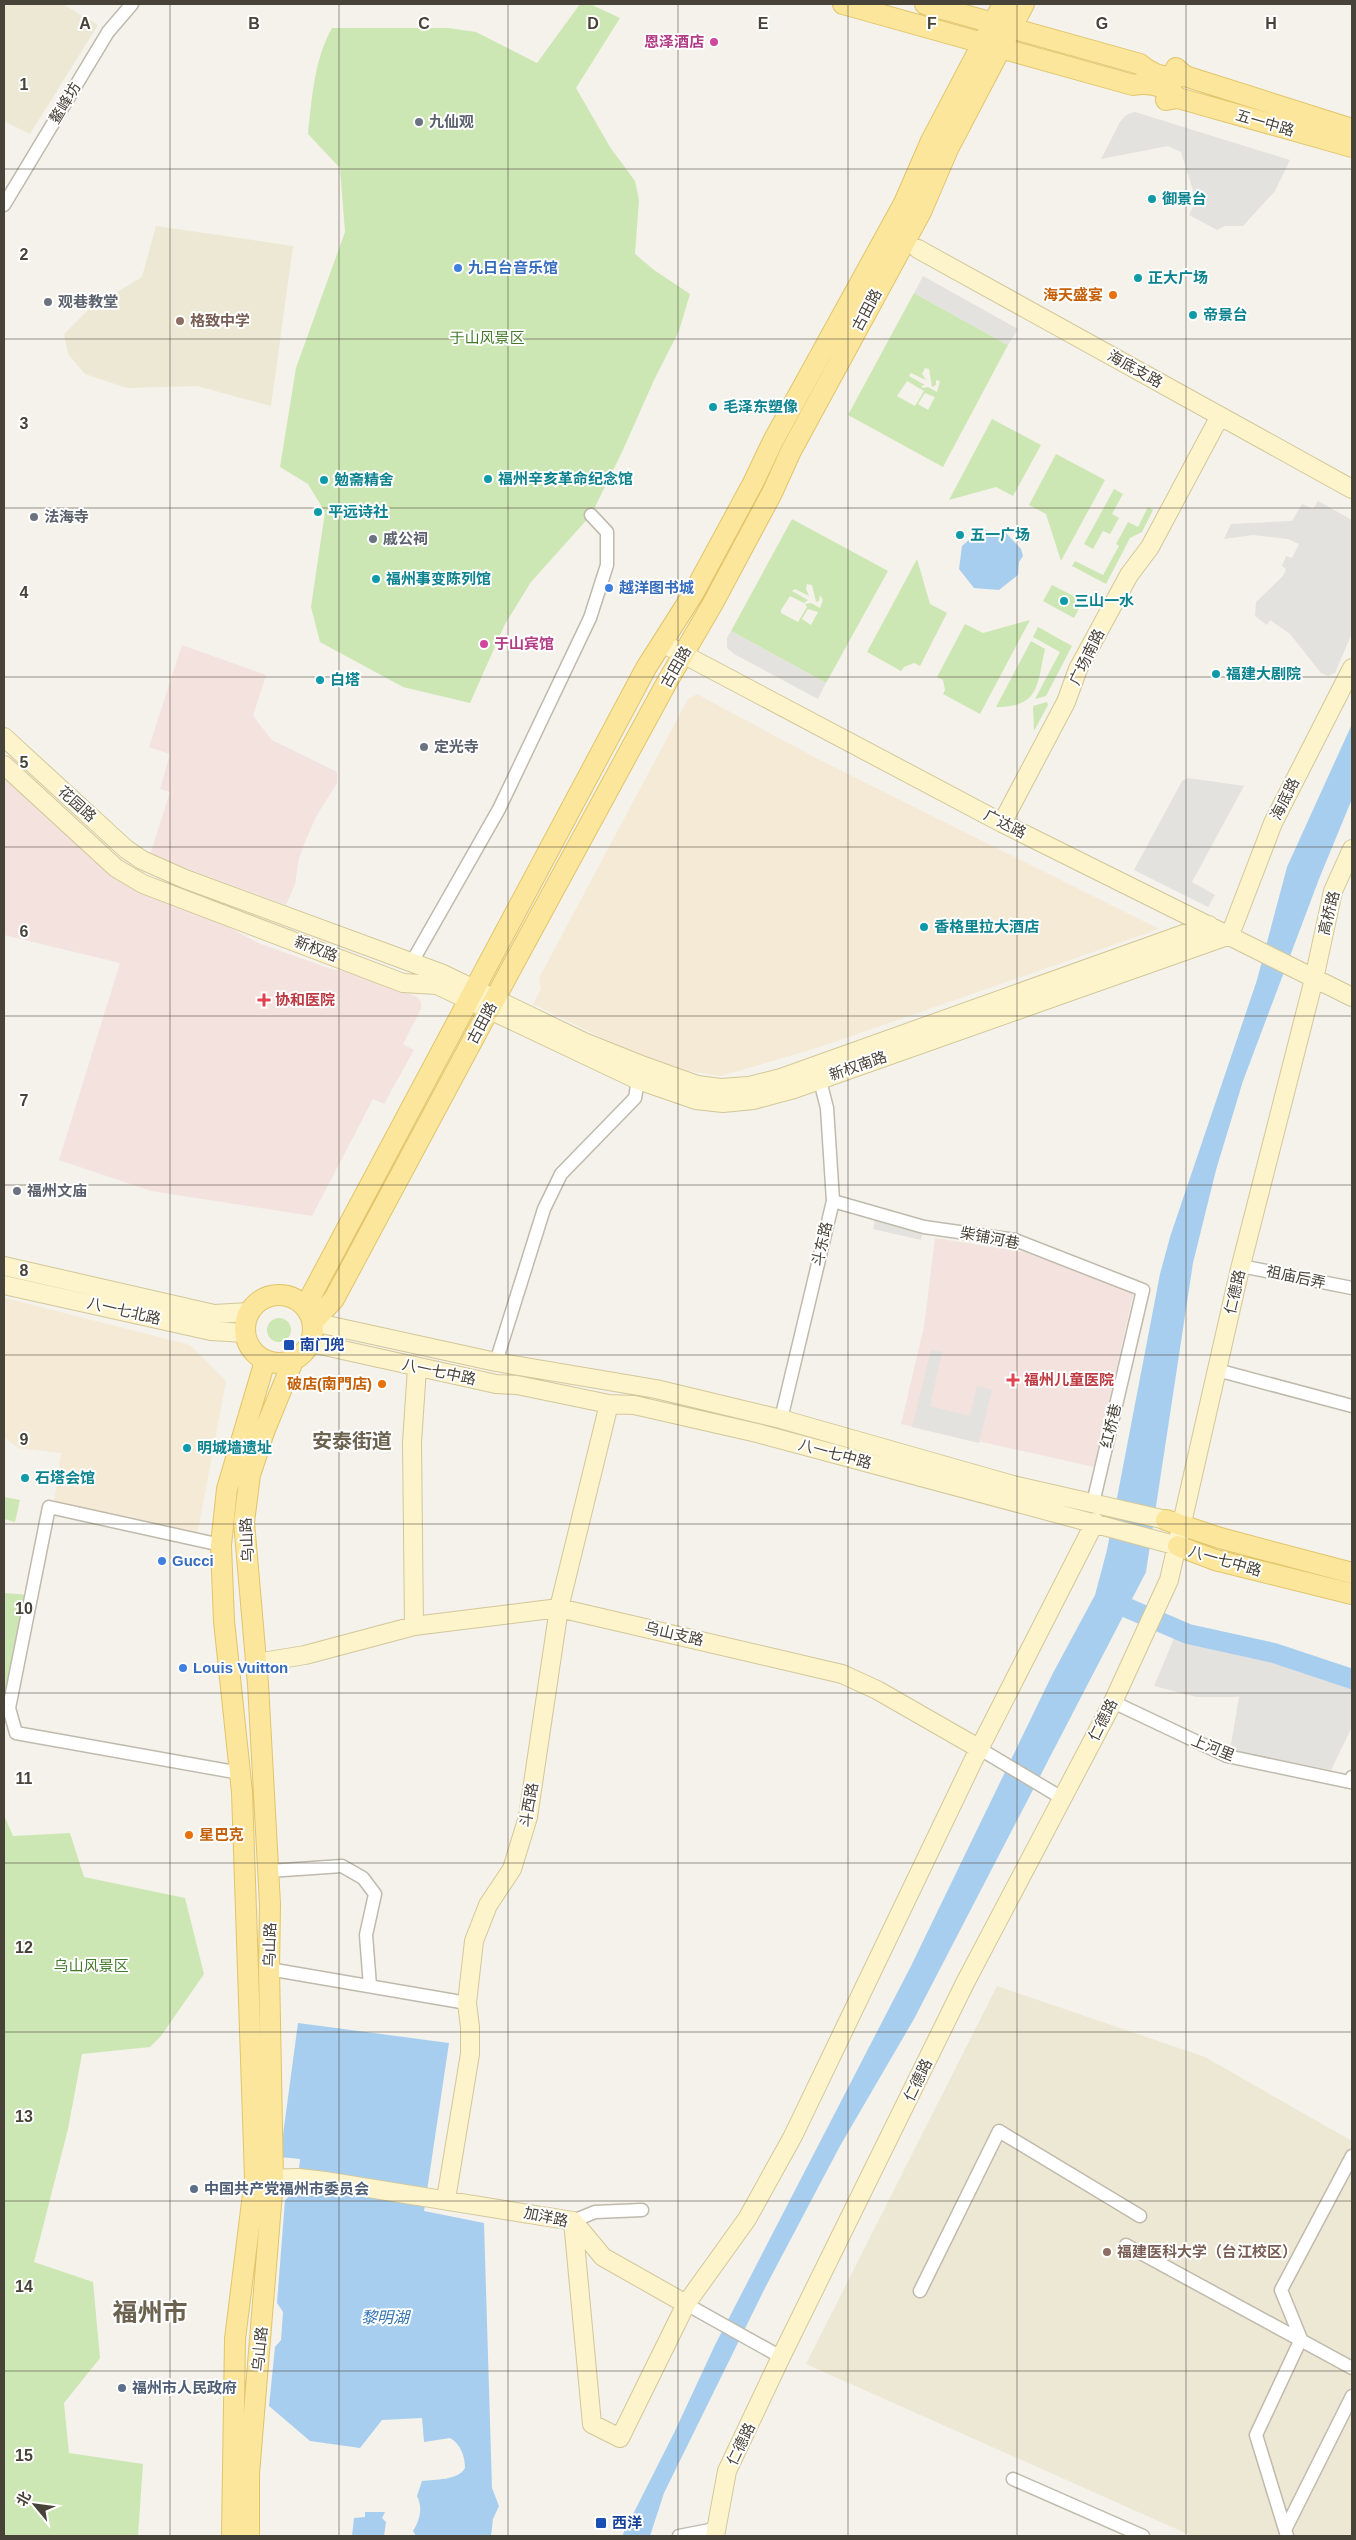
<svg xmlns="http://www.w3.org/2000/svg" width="1356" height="2540" viewBox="0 0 1356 2540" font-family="Helvetica,'Noto Sans SC',sans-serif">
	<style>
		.commercial { fill: #f5ead6 }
		.education { fill: #ede8d4 }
		.medical { fill: #f4e2de }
		.green { fill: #cde7b4; fill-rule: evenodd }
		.parking { fill: #e3e2de }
		.water { fill: #a8ceef }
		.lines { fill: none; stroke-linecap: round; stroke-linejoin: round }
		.river { stroke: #a8ceef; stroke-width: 20 }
		.street-casing { stroke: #c0baac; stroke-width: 15 }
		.secondary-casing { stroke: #d3c79a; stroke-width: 20 }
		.primary-casing { stroke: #e1c56b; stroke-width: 22 }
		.street { stroke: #fff; stroke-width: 12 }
		.secondary { stroke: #fdf4cb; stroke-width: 18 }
		.primary { stroke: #fce69c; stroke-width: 20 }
		.grid { fill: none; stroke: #484338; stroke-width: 1; stroke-opacity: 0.55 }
		.hotel-dot { fill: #d1479c; stroke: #fff; stroke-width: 2 }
		.worship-dot { fill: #6b7280; stroke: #fff; stroke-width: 2 }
		.culture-dot { fill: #0f9aa8; stroke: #fff; stroke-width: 2 }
		.shop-dot { fill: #3f7fe0; stroke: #fff; stroke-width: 2 }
		.food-dot { fill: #e8710a; stroke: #fff; stroke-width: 2 }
		.education-dot { fill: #8d6e63; stroke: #fff; stroke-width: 2 }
		.health-dot { fill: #e0444e; stroke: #fff; stroke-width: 2 }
		.transit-dot { fill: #1a4fb4; stroke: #fff; stroke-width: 2 }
		.service-dot { fill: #5c6f8a; stroke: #fff; stroke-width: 2 }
		.labels { text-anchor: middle; stroke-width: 4; stroke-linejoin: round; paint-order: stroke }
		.hotel-label { font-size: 15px; font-weight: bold; fill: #b23c85; stroke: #fff; text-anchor: end }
		.street-label { font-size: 15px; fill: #484338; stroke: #fff }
		.worship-label { font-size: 15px; font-weight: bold; fill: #5b616d; stroke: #fff; text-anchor: start }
		.culture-label { font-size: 15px; font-weight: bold; fill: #0d838f; stroke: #fff; text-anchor: start }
		.shop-label { font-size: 15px; font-weight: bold; fill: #366cbe; stroke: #fff; text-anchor: start }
		.food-label { font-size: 15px; font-weight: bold; fill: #c56008; stroke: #fff; text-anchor: end }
		.education-label { font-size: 15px; font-weight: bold; fill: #785e54; stroke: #fff; text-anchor: start }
		.park-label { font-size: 15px; fill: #447a2c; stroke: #fff }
		.health-label { font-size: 15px; font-weight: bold; fill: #be3a42; stroke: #fff; text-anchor: start }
		.transit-label { font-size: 15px; font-weight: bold; fill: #164399; stroke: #fff; text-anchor: start }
		.service-label { font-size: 15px; font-weight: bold; fill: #4e5e75; stroke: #fff; text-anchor: start }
		.water-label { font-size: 16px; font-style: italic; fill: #3375b3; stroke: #fff }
		.district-label { font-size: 20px; font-weight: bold; fill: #6b624f; stroke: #fff }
		.town-label { font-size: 25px; font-weight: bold; fill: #6b624f; stroke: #fff }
		.grid-label { font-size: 16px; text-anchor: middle; font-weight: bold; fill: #484338; stroke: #fff; stroke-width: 4; stroke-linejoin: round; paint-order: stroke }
	</style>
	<rect width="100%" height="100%" fill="#f4f2ea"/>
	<path class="commercial" d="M 697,694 L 818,759 L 1159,929 L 820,1047 L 721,1076 L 669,1068 L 647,1060 L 533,1004 L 541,989 L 539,978 L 688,699 Z
		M 5,1298 L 190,1345 L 226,1381 L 197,1536 L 54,1502 L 61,1453 L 18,1448 L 4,1437 Z"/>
	<path class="education" d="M 4,4 L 63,4 L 98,25 L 30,134 L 4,121 Z
		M 156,226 L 293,246 L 271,406 L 197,386 L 127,388 L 85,374 L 68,354 L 64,334 L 90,308 L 142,277 Z
		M 997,1986 L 1205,2057 L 1352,2141 L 1352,2536 L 1192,2536 L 806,2364 Z"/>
	<path class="medical" d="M 182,645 L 266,675 L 253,716 L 272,740 L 337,772 L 337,783 L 317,815 L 307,837 L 299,858 L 295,884 L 286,905 L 150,855 L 170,792 L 160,789 L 170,754 L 149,747 Z
		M 4,779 L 117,879 L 152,897 L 210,917 L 258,943 L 334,970 L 355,972 L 417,997 L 421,1002 L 421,1009 L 403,1044 L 414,1050 L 384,1104 L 373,1099 L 312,1216 L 151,1191 L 59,1160 L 120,963 L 4,935 Z
		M 935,1238 L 1023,1252 L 1134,1291 L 1094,1467 L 901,1424 L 924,1327 Z"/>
	<path class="green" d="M 580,4 L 590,4 L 620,18 L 576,88 L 610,147 L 635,181 L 639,200 L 635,254 L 654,270 L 690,294 L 679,331 L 655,378 L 622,452 L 591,515 L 531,582 L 505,624 L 470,703 L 403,687 L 320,642 L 311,607 L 325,512 L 308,484 L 280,467 L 296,368 L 345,232 L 340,168 L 308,134 C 312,98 314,60 332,28 L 448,28 L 476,32 L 537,63 Z
		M 914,293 L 1008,345 L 943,467 L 848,415 ZM 925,368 L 929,369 L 932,387 L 936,385 L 936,380 L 940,381 L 937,392 L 928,387 L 923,388 L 921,386 L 925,385 L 909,376 L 911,373 L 926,380 L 922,374 ZM 907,381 L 924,391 L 915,406 L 897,396 ZM 925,393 L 935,397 L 928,410 L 918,404 Z
		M 992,419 L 1041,445 L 1013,496 L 996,487 L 949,500 Z
		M 1056,454 L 1105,480 L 1061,561 L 1046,514 L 1029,505 Z
		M 1114,489 L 1123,494 L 1112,514 L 1119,518 L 1110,534 L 1103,531 L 1093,549 L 1084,544 Z
		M 1148,507 L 1153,510 L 1142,532 L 1130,538 L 1106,584 L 1072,566 L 1075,561 L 1103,575 L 1119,546 L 1116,544 L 1128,522 L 1138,527 Z
		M 792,519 L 888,571 L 826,683 L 731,631 ZM 807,584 L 812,585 L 816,602 L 819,601 L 820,595 L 823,600 L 820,608 L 811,603 L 805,604 L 807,607 L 798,622 L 781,613 L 781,610 L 790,596 L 804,603 L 808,600 L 792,591 L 795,589 L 809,596 L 806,589 ZM 808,609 L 818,612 L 811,625 L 802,619 Z
		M 917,559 L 930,604 L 947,613 L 920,666 L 914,663 L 904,667 L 901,671 L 867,652 Z
		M 1052,585 L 1083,601 L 1074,618 L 1043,601 Z
		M 1030,620 L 980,714 L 943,694 L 945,690 L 943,680 L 937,677 L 965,624 L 983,633 Z
		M 1038,627 L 1072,646 L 1046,696 L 1035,699 L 1060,652 L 1033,637 Z
		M 1031,641 L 1045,649 C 1037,685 1040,707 996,707 Z
		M 1047,702 L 1048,705 L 1034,731 L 1033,706 Z
		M267 1330a12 12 0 1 1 24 0a12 12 0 1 1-24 0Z
		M 4,1497 L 20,1500 L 15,1522 L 4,1519 Z
		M 4,1593 L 31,1595 L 4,1707 Z
		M 4,1815 L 13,1836 L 70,1833 L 84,1877 L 185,1898 L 204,1974 L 161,2036 L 150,2047 L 82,2054 L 68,2129 L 34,2262 L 93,2282 L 100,2358 L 64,2403 L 69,2453 L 143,2464 L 138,2536 L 4,2536 Z"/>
	<path class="parking" d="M 1135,112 L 1290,160 L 1275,191 L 1243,226 L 1225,226 L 1217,230 L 1189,215 L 1196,200 L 1181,152 L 1168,146 L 1101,159 L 1120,122 L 1126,115 Z
		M 923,276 L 1018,329 L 1008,345 L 914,293 Z
		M 1318,501 L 1352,520 L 1352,633 L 1335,673 L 1328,676 L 1321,673 L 1290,634 L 1270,620 L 1267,625 L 1255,616 L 1256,602 L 1283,576 L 1286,569 L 1282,566 L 1286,556 L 1292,558 L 1299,544 L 1288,539 L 1253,535 L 1224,539 L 1231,524 L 1292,521 L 1302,504 L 1313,509 Z
		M 731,631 L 826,683 L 818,699 L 734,654 L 727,648 L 727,638 Z
		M 1188,778 L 1244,786 L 1192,882 L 1215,895 L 1208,907 L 1134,870 L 1182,781 Z
		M 875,1220 L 923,1230 L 921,1240 L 873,1229 Z
		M 931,1350 L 942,1352 L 930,1406 L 970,1416 L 977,1386 L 992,1390 L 979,1443 L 912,1427 Z
		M 1175,1636 L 1254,1655 L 1352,1685 L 1352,1727 L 1331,1770 L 1230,1750 L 1239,1697 L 1196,1697 L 1154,1686 Z"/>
	<path class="water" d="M 981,529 L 993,532 L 1004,531 L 1021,549 L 1023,556 L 1019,562 L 1018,575 L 999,590 L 974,588 L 959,569 L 962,546 Z
		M 1352,724 L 1352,799 L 1319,879 L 1243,1081 L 1216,1170 L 1193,1263 L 1146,1572 L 914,2019 L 840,2146 L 766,2286 L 664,2493 L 650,2536 L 622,2536 L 674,2433 L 715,2345 L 911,1966 L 1053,1673 L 1095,1595 L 1107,1550 L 1160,1274 L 1170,1237 L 1257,980 L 1287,867 Z
		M 298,2023 L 449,2043 L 424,2211 L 484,2223 L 492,2488 L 499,2506 L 493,2519 L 491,2536 L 416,2536 L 413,2531 C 420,2520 423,2508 417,2496 L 422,2481 C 435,2479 458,2481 465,2468 C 465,2457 461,2444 450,2438 L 424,2442 L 422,2418 L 382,2420 L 360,2448 L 310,2441 L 269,2406 L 275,2347 L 281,2340 L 283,2312 L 277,2303 L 285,2200 L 297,2189 L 300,2159 L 280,2157 Z
		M 365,2512 L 385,2512 L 382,2518 L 386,2522 L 384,2536 L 352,2536 L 354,2518 L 365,2517 Z"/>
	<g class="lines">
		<path class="river" d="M 1111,1601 L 1188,1634 L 1274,1653 L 1352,1679"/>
		<g class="street-casing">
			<path id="street" d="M 4,205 L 108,32 L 132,4
				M 412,962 L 499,809 L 590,618 L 607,565 L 607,532 L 591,515
				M 833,1201 L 924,1227 L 1015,1240 L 1143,1290 L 1093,1503
				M 1241,1266 L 1352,1288
				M 496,1362 L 544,1209 L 561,1174 L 635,1098 L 638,1080
				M 1217,1370 L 1352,1406
				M 781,1419 L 833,1201 L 827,1108 L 818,1073
				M 221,1545 L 49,1507 L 9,1708 L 16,1733 L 240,1773
				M 1113,1702 L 1227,1756 L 1350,1782 L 1352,1777
				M 980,1749 L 1062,1798
				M 269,1871 L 342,1866 L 363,1878 L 375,1894 L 366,1935 L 370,1986
				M 269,1969 L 467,2003
				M 573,2221 L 595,2212 L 642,2210
				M 1126,2245 L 1352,2368
				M 920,2291 L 999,2131 L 1140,2216
				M 686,2304 L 781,2357
				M 1013,2479 L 1143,2536
				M 1286,2528 L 1352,2396
				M 679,2536 L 715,2529
				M 1287,2536 L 1256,2435 L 1301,2339 L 1281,2290 L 1352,2156"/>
		</g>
		<g class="secondary-casing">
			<path id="secondary" d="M 918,249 L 1352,489
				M 662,643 L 1002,823 L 1352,997
				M 4,737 L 126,849 L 142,860 L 185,879 L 443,974 L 584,1042 L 644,1066 L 697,1085 L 721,1088 L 749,1086 L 781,1078 L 1209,925
				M 4,765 L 116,868 L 143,884 L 403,983 L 437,985 L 638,1080 L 696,1100 L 723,1103 L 753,1100 L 794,1089 L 1230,935 L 1273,823 L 1352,668
				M 1002,823 L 1066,702 L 1078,669 L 1129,575 L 1150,547 L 1220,416
				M 4,1266 L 214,1314 L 249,1312
				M 4,1285 L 211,1331 L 245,1333
				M 313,1322 L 496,1362 L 656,1389 L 781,1419 L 1013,1485 L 1166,1520
				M 311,1343 L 496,1384 L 517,1385 L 609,1404 L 634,1405 L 757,1433 L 1178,1546
				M 414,1626 L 412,1442 L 417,1368
				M 256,1663 L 305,1655 L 414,1626 L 559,1608 L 842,1674 L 877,1690 L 980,1749
				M 261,2179 L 299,2178 L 325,2181 L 573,2221 L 603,2257 L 686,2304
				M 446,2199 L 470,2054 L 470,2027 L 467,2003 L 474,1941 L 488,1905 L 512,1869 L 528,1817 L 559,1608 L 609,1404
				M 573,2221 L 592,2424 L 620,2438 L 686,2304 L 747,2219 L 793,2136 L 973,1761 L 1095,1522
				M 715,2536 L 727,2471 L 781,2357 L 965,1983 L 1113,1702 L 1169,1580 L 1239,1273 L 1314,979 L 1333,891 L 1352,849"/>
		</g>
		<g class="primary-casing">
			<path id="primary" d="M 843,4 L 1133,85 C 1150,82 1166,86 1178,98
				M 925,4 L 1140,64 C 1152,75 1168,79 1185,76
				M 1176,68 L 1185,76 L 1352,129
				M 1166,100 L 1178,98 L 1352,147
				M245 1329a34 34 0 1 1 68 0a34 34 0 1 1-68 0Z
				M 305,1307 L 646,668 L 693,594 L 753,483 L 773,441 L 904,203 L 931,141 L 1003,4
				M 313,1322 L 334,1299 L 513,965 L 667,682 L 712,605 L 772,493 L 791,451 L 921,212 L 948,149 L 1024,4
				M 1166,1520 L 1220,1538 L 1352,1573
				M 1178,1546 L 1215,1560 L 1352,1594
				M 232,2536 L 235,2339 L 255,2178 L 242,1792 L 224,1621 L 221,1545 L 227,1489 L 265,1361
				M 249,2536 L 249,2474 L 273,2180 L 269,1969 L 270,1904 L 258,1684 L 244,1522 L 250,1475 L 264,1432 L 293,1361"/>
		</g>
		<use href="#street" class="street"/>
		<use href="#secondary" class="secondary"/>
		<use href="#primary" class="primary"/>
	</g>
	<path class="grid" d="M 170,4 L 170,2536M 339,4 L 339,2536M 508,4 L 508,2536M 678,4 L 678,2536M 848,4 L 848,2536M 1017,4 L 1017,2536M 1186,4 L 1186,2536M 4,169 L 1352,169M 4,339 L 1352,339M 4,508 L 1352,508M 4,677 L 1352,677M 4,847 L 1352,847M 4,1016 L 1352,1016M 4,1185 L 1352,1185M 4,1355 L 1352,1355M 4,1524 L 1352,1524M 4,1693 L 1352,1693M 4,1863 L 1352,1863M 4,2032 L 1352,2032M 4,2201 L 1352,2201M 4,2371 L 1352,2371"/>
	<g class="hotel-dot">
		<circle cx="714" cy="42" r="5"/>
		<circle cx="484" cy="644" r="5"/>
	</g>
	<g class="worship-dot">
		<circle cx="419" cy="122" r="5"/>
		<circle cx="48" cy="302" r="5"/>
		<circle cx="34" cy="517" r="5"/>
		<circle cx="373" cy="539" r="5"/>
		<circle cx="424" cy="747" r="5"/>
		<circle cx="17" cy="1191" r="5"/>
	</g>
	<g class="culture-dot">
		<circle cx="1152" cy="199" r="5"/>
		<circle cx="1138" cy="278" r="5"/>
		<circle cx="1193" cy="315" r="5"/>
		<circle cx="713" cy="407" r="5"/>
		<circle cx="488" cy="479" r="5"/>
		<circle cx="324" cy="480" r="5"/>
		<circle cx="318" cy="512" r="5"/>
		<circle cx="960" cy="535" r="5"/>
		<circle cx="376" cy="579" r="5"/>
		<circle cx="1064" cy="601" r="5"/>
		<circle cx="1216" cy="674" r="5"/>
		<circle cx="320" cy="680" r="5"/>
		<circle cx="924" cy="927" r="5"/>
		<circle cx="187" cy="1448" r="5"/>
		<circle cx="25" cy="1478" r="5"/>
	</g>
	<g class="shop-dot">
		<circle cx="458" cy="268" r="5"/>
		<circle cx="609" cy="588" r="5"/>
		<circle cx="162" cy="1561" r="5"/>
		<circle cx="183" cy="1668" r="5"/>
	</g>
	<g class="food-dot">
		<circle cx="1113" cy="295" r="5"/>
		<circle cx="382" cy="1384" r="5"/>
		<circle cx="189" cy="1835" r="5"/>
	</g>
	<g class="education-dot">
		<circle cx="180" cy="321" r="5"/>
		<circle cx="1107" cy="2252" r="5"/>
	</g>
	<g class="health-dot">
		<path d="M261.5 992.5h5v5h5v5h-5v5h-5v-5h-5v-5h5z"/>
		<path d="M1010.5 1372.5h5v5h5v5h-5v5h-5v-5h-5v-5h5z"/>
	</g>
	<g class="transit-dot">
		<rect x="283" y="1339" width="12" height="12" rx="2.5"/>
		<rect x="595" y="2517" width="12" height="12" rx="2.5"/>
	</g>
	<g class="service-dot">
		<circle cx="194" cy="2189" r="5"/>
		<circle cx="122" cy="2388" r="5"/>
	</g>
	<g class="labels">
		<g class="hotel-label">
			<text x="704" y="47">恩泽酒店</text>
			<text x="494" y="649" text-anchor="start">于山宾馆</text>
		</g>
		<g class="street-label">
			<text transform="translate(65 103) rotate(-59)" y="5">鳌峰坊</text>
			<text transform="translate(1265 123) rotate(16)" y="5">五一中路</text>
			<text transform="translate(867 310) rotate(-62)" y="5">古田路</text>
			<text transform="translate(1135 369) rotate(29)" y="5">海底支路</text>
			<text transform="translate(1087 657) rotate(-64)" y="5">广场南路</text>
			<text transform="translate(676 667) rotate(-60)" y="5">古田路</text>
			<text transform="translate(1285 799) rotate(-63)" y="5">海底路</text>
			<text transform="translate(77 804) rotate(42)" y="5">花园路</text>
			<text transform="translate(1005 824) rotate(27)" y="5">广达路</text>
			<text transform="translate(1329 913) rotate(-76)" y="5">高桥路</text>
			<text transform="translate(316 949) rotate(21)" y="5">新权路</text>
			<text transform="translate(482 1023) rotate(-62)" y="5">古田路</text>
			<text transform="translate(858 1066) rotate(-19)" y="5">新权南路</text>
			<text transform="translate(990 1238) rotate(11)" y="5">柴铺河巷</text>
			<text transform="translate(822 1244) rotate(-77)" y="5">斗东路</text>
			<text transform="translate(1296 1277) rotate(12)" y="5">祖庙后弄</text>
			<text transform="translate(1235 1292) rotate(-77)" y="5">仁德路</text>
			<text transform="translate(124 1311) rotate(13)" y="5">八一七北路</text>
			<text transform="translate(439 1372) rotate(12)" y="5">八一七中路</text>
			<text transform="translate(1111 1426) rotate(-77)" y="5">红桥巷</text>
			<text transform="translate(835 1454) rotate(15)" y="5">八一七中路</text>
			<text transform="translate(247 1540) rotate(-93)" y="5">乌山路</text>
			<text transform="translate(1225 1561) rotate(16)" y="5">八一七中路</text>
			<text transform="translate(674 1634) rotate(13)" y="5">乌山支路</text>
			<text transform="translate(1103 1720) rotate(-63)" y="5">仁德路</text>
			<text transform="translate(1213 1748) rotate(22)" y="5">上河里</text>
			<text transform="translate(529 1805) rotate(-80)" y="5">斗西路</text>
			<text transform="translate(270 1945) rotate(-89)" y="5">乌山路</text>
			<text transform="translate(918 2080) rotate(-64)" y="5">仁德路</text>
			<text transform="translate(546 2217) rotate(12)" y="5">加洋路</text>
			<text transform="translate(260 2349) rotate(-85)" y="5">乌山路</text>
			<text transform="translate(741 2444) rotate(-64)" y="5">仁德路</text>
		</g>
		<g class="worship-label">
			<text x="429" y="127">九仙观</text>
			<text x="58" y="307">观巷教堂</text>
			<text x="44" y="522">法海寺</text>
			<text x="383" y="544">戚公祠</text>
			<text x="434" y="752">定光寺</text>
			<text x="27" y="1196">福州文庙</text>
		</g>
		<g class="culture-label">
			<text x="1162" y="204">御景台</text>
			<text x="1148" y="283">正大广场</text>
			<text x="1203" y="320">帝景台</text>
			<text x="723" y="412">毛泽东塑像</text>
			<text x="498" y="484">福州辛亥革命纪念馆</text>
			<text x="334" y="485">勉斋精舍</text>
			<text x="328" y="517">平远诗社</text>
			<text x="970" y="540">五一广场</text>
			<text x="386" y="584">福州事变陈列馆</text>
			<text x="1074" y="606">三山一水</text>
			<text x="1226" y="679">福建大剧院</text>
			<text x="330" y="685">白塔</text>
			<text x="934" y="932">香格里拉大酒店</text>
			<text x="197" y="1453">明城墙遗址</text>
			<text x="35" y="1483">石塔会馆</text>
		</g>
		<g class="shop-label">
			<text x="468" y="273">九日台音乐馆</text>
			<text x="619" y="593">越洋图书城</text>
			<text x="172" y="1566">Gucci</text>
			<text x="193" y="1673">Louis Vuitton</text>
		</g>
		<g class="food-label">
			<text x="1103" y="300">海天盛宴</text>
			<text x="372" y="1389">破店(南門店)</text>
			<text x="199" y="1840" text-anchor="start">星巴克</text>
		</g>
		<g class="education-label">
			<text x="190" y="326">格致中学</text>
			<text x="1117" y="2257">福建医科大学（台江校区）</text>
		</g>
		<g class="park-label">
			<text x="487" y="343">于山风景区</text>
			<text x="91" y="1971">乌山风景区</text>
		</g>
		<g class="health-label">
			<text x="275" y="1005">协和医院</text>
			<text x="1024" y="1385">福州儿童医院</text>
		</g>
		<g class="transit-label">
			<text x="300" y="1350">南门兜</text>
			<text x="612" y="2528">西洋</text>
		</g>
		<g class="service-label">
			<text x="204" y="2194">中国共产党福州市委员会</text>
			<text x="132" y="2393">福州市人民政府</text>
		</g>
		<g class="water-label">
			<text x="385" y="2323">黎明湖</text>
		</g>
		<g class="district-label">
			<text x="352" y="1448">安泰街道</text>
		</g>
		<g class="town-label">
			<text x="150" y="2321">福州市</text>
		</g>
	</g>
	<g class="grid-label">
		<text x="85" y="29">A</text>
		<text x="254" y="29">B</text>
		<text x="424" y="29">C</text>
		<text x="593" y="29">D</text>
		<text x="763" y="29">E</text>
		<text x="932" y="29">F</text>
		<text x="1102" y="29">G</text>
		<text x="1271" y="29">H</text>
		<text x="24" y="90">1</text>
		<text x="24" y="260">2</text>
		<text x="24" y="429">3</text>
		<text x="24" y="598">4</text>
		<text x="24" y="768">5</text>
		<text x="24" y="937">6</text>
		<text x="24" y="1106">7</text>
		<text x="24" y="1276">8</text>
		<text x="24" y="1445">9</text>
		<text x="24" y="1614">10</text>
		<text x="24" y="1784">11</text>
		<text x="24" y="1953">12</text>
		<text x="24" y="2122">13</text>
		<text x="24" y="2292">14</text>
		<text x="24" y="2461">15</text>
	</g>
	<rect width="1356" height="2540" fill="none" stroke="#484338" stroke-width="10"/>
	<g transform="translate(35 2505) rotate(299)" stroke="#ffffff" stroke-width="4" paint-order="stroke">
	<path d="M0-4L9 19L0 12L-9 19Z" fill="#484338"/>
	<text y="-8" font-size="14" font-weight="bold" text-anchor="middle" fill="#484338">北</text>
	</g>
</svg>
